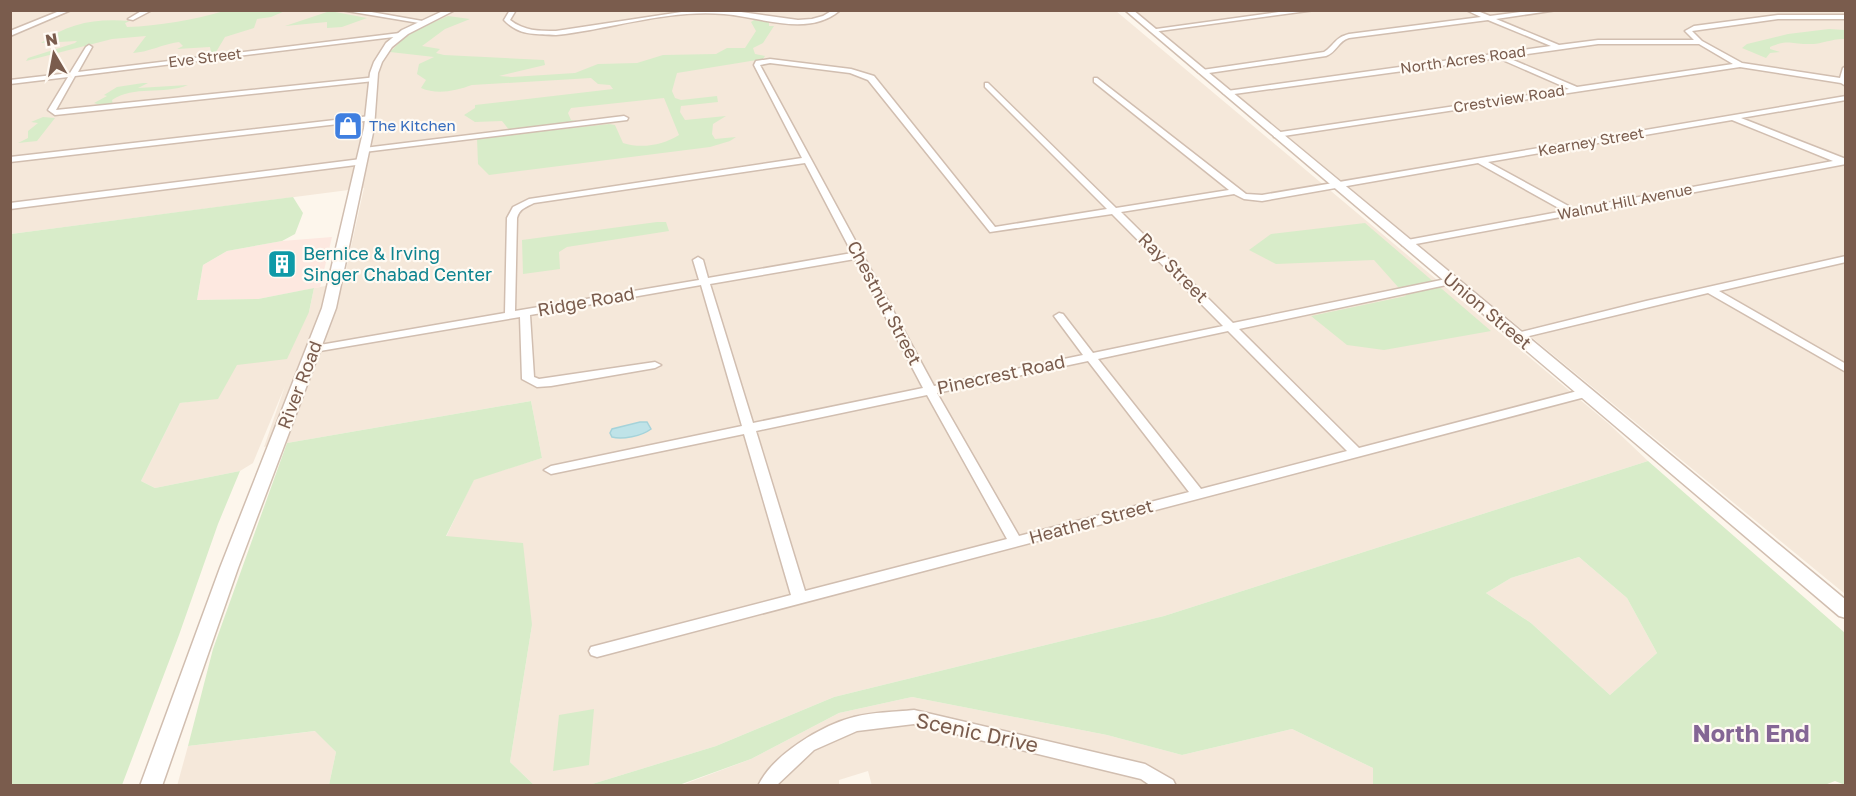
<svg xmlns="http://www.w3.org/2000/svg" width="1856" height="796" viewBox="0 0 1856 796" font-family="'Golos Text',sans-serif">
	<style>
		.residential { fill: #f5e8da }
		.commercial { fill: #fde8e0 }
		.green { fill: #d8ecc9; fill-rule: evenodd }
		.water { fill: #bfe3e8; stroke: #a5d3da; stroke-width: 1.5 }
		.lines { fill: none; stroke-linecap: round; stroke-linejoin: round }
		.minor-casing { stroke: #d1beb0; stroke-width: 3 }
		.tertiary-casing { stroke: #d1beb0; stroke-width: 3 }
		.minor { fill: #fff; fill-rule: evenodd }
		.tertiary { fill: #fff; fill-rule: evenodd }
		.labels { text-anchor: middle; stroke-width: 4.5; stroke-linejoin: round; paint-order: stroke }
		.far-street-label { font-size: 15px; fill: #7a5c4d; stroke: #fffaf3 }
		.far-shop-label { font-size: 15px; fill: #366cbe; stroke: #fffaf3; text-anchor: start }
		.culture-label { font-size: 18px; fill: #0d838f; stroke: #fffaf3; text-anchor: start }
		.street-label { font-size: 18px; fill: #7a5c4d; stroke: #fffaf3 }
		.near-street-label { font-size: 21px; fill: #7a5c4d; stroke: #fffaf3 }
		.near-neighbourhood-label { font-size: 24px; font-weight: bold; fill: #846695; stroke: #fffaf3 }
	</style>
	<rect width="100%" height="100%" fill="#fdf6ec"/>
	<path class="residential" d="M 11,11 L 1116,11 L 1609,424 L 1648,461 L 1164,616 L 834,697 L 716,746 L 589,785 L 534,785 L 510,762 L 532,625 L 446,537 L 474,479 L 542,458 L 531,401 L 264,447 L 285,386 L 253,463 L 240,471 L 155,488 L 141,481 L 180,403 L 218,398 L 236,365 L 309,312 L 314,288 L 343,283 L 364,188 L 11,234 Z
		M 1136,11 L 1845,11 L 1845,594 L 1458,277 Z
		M 1579,557 L 1627,598 L 1657,653 L 1610,695 L 1531,623 L 1486,593 L 1511,578 Z
		M 912,697 L 1107,735 L 1182,755 L 1292,729 L 1373,768 L 1373,786 L 872,786 L 868,771 L 839,780 L 839,785 L 679,786 L 751,759 L 839,713 Z
		M 316,731 L 336,752 L 329,785 L 177,786 L 188,746 Z"/>
	<path class="commercial" d="M 332,237 L 320,287 L 258,299 L 197,300 L 203,265 L 227,251 L 282,241 Z"/>
	<path class="green" d="M 224,11 L 285,11 L 271,17 L 257,19 L 254,28 L 225,37 L 216,52 L 211,52 L 210,47 L 177,49 L 183,46 L 179,42 C 163,44 149,52 133,53 L 146,36 L 112,39 L 26,61 L 28,58 L 75,43 L 77,41 L 41,43 C 68,23 96,18 130,21 L 125,23 L 127,27 C 159,26 193,20 224,11 Z
		M 330,11 L 367,18 L 342,27 L 327,28 L 327,22 L 285,26 Z
		M 448,16 L 470,19 L 445,29 L 422,46 L 440,49 L 436,53 L 444,55 L 544,60 L 545,65 L 499,76 L 512,77 L 575,73 L 598,64 L 637,63 L 663,55 L 716,54 L 727,48 L 745,48 L 756,31 L 751,22 L 754,20 L 769,22 L 769,26 L 774,26 L 763,43 L 753,48 L 755,54 L 765,56 L 763,59 L 677,73 L 672,91 L 675,98 L 681,100 L 717,96 L 718,102 L 681,106 L 680,112 L 685,120 L 726,116 L 713,124 L 712,134 L 715,139 L 736,137 L 730,141 L 710,147 L 489,175 L 478,164 L 477,138 L 609,124 L 615,125 L 623,143 C 642,149 663,145 679,135 L 664,98 L 571,108 L 568,113 L 571,120 L 585,122 L 510,131 L 502,121 L 475,122 L 464,115 L 475,108 L 475,105 L 613,89 L 610,85 L 598,84 L 591,78 L 472,85 C 455,91 437,95 421,88 L 426,80 L 417,74 L 419,64 L 434,57 L 390,52 L 409,33 Z
		M 1829,29 L 1845,30 L 1845,39 C 1833,38 1820,45 1807,44 C 1790,44 1789,39 1770,47 L 1770,49 L 1780,52 L 1770,53 L 1766,58 L 1742,48 L 1747,44 L 1788,34 Z
		M 143,83 L 148,83 L 138,88 L 188,85 C 163,95 134,85 112,100 L 113,105 L 103,106 L 94,103 L 107,96 L 104,95 L 117,87 Z
		M 43,117 L 55,118 L 37,141 L 18,143 L 28,138 L 28,131 L 38,123 L 31,122 Z
		M 293,197 L 303,213 L 295,234 L 282,241 L 227,251 L 203,265 L 197,300 L 258,299 L 314,288 L 309,312 L 287,359 L 237,365 L 218,399 L 180,403 L 141,481 L 155,488 L 240,471 L 218,524 L 179,635 L 122,785 L 11,785 L 11,234 Z
		M 657,222 L 666,222 L 669,231 L 567,247 L 559,252 L 560,269 L 523,274 L 522,240 Z
		M 1365,223 L 1491,331 L 1384,350 L 1347,345 L 1311,316 L 1406,296 L 1374,260 L 1276,264 L 1249,250 L 1271,234 Z
		M 531,401 L 542,458 L 474,480 L 446,536 L 523,543 L 532,625 L 510,762 L 534,785 L 329,785 L 336,752 L 315,731 L 188,746 L 213,649 L 287,443 Z
		M 1648,461 L 1845,633 L 1845,785 L 1835,781 L 1822,786 L 1373,785 L 1373,768 L 1292,729 L 1182,755 L 1107,735 L 912,697 L 839,713 L 751,759 L 679,785 L 589,785 L 716,746 L 834,697 L 1164,616 ZM 1579,557 L 1627,598 L 1657,653 L 1610,695 L 1531,623 L 1486,593 L 1511,578 Z
		M 594,709 L 589,765 L 553,771 L 559,715 Z"/>
	<path class="water" d="M 640,422 L 647,422 L 651,429 C 642,436 622,440 612,437 L 610,433 L 612,429 Z"/>
	<g class="lines">
		<g class="minor-casing">
			<path id="minor" d="M 62,10 L 71,10 L 10,36 L 10,31 Z
				M 143,10 L 152,10 L 133,20 L 128,19 Z
				M 341,10 L 360,10 L 428,22 L 425,24 Z
				M 510,10 L 516,10 L 510,20 C 524,31 539,31 556,31 L 688,11 L 727,10 L 798,20 L 812,19 L 823,16 L 833,10 L 839,11 C 808,37 760,17 724,14 C 668,9 612,29 556,35 C 535,34 519,36 504,20 Z
				M 1293,10 L 1315,10 L 1152,32 L 1149,30 Z
				M 1466,10 L 1475,10 L 1490,16 L 1536,10 L 1557,10 L 1496,19 L 1559,45 L 1598,40 L 1694,40 L 1685,31 L 1694,26 L 1778,15 L 1846,15 L 1846,19 L 1778,19 L 1692,31 L 1702,41 L 1742,63 L 1840,78 L 1843,68 L 1846,66 L 1846,86 L 1841,83 L 1740,67 L 1277,137 L 1274,137 L 1274,133 L 1569,89 L 1498,58 L 1227,95 L 1223,93 L 1227,91 L 1551,46 L 1488,20 L 1349,38 C 1338,41 1337,52 1326,56 L 1202,74 L 1198,72 L 1202,70 L 1324,52 C 1335,45 1334,38 1349,34 L 1481,17 ZM 1598,44 L 1699,44 L 1733,64 L 1577,87 L 1506,57 Z
				M 400,33 L 402,34 L 402,36 L 75,76 L 56,110 L 377,77 L 377,81 L 374,81 L 55,115 L 48,110 L 68,77 L 10,84 L 10,80 L 70,73 L 86,47 L 89,45 L 92,47 L 78,72 Z
				M 770,59 L 851,69 L 874,76 L 995,227 L 1107,209 L 985,87 L 985,83 L 988,83 L 1116,208 L 1229,190 L 1094,82 L 1094,78 L 1097,78 L 1246,194 L 1262,195 L 1846,96 L 1846,100 L 1741,118 L 1846,159 L 1846,164 L 1405,246 L 1402,245 L 1402,241 L 1564,211 L 1478,163 L 1262,201 L 1244,199 L 1234,194 L 1121,212 L 1233,323 L 1451,278 L 1455,279 L 1455,283 L 1451,284 L 1239,329 L 1359,448 L 1585,389 L 1591,393 L 1589,396 L 597,657 L 591,655 L 589,651 L 591,647 L 791,595 L 744,434 L 551,474 L 544,470 L 551,466 L 742,426 L 701,285 L 530,315 L 534,377 L 539,379 L 655,362 L 661,365 L 655,368 L 551,386 L 537,387 L 522,379 L 520,317 L 314,352 L 308,349 L 314,346 L 505,313 L 507,218 L 513,207 L 529,199 L 802,158 L 754,65 L 756,61 ZM 770,63 L 850,73 L 868,80 L 990,232 L 1112,214 L 1223,326 L 1093,353 L 1063,314 L 1059,313 L 1054,316 L 1083,355 L 934,386 L 760,65 ZM 1732,120 L 1833,161 L 1574,209 L 1488,162 ZM 805,163 L 852,253 L 708,278 L 703,260 L 698,257 L 693,260 L 699,280 L 515,311 L 517,218 C 519,209 526,207 534,203 ZM 855,259 L 923,388 L 753,423 L 710,284 ZM 1228,331 L 1347,451 L 1201,489 L 1098,359 ZM 1088,361 L 1189,492 L 1019,536 L 937,393 ZM 927,395 L 1007,539 L 805,591 L 756,431 Z
				M 370,116 L 373,116 L 373,120 L 10,162 L 10,157 Z
				M 624,116 L 628,118 L 627,120 L 364,152 L 360,150 L 364,148 Z
				M 361,159 L 365,162 L 364,164 L 10,209 L 10,203 Z
				M 1846,256 L 1846,262 L 1719,291 L 1846,364 L 1846,372 L 1708,293 L 1517,339 L 1511,336 L 1513,334 L 1646,301 Z
				M 914,710 L 1145,764 L 1173,780 L 1176,786 L 1151,786 L 1141,779 L 914,724 L 857,731 L 814,750 L 776,786 L 758,786 C 772,755 822,725 854,717 C 873,712 895,712 914,710 Z"/>
		</g>
		<g class="tertiary-casing">
			<path id="tertiary" d="M 445,10 L 455,10 L 408,34 L 392,47 L 382,62 L 378,73 L 374,128 L 336,308 L 238,568 L 162,786 L 140,786 L 220,568 L 322,308 L 364,128 L 370,73 L 374,62 L 386,43 L 402,30 Z
				M 1125,10 L 1133,10 L 1846,600 L 1846,618 L 1839,616 Z"/>
		</g>
		<use href="#minor" class="minor"/>
		<use href="#tertiary" class="tertiary"/>
	</g>
	<defs>
		<g id="shop-square" transform="scale(1.5)"><rect x="-9" y="-9" width="18" height="18" rx="4" fill="#3f7fe0" stroke="#fffaf3"/><path d="M-5-2.5h2.3a2.7 3.5 0 0 1 5.4 0H5L5.5 6h-11ZM-1.5-2.5h3a1.5 2.3 0 0 0-3 0Z" fill="#fff"/></g>
		<g id="building-square" transform="scale(1.5)"><rect x="-9" y="-9" width="18" height="18" rx="4" fill="#0f9aa8" stroke="#fffaf3"/><path d="M-4-6H4V6H1V3H-1V6H-4ZM-2.5-4.3h1.7v1.8h-1.7ZM.8-4.3h1.7v1.8H.8ZM-2.5-1h1.7V.8h-1.7ZM.8-1h1.7V.8H.8Z" fill="#fff"/></g>
	</defs>
	<g fill-rule="evenodd">
		<use href="#shop-square" x="348" y="126"/>
		<use href="#building-square" x="282" y="264"/>
	</g>
	<g class="labels">
		<g class="far-street-label">
			<text transform="translate(205 58) rotate(-7)" y="5">Eve Street</text>
			<text transform="translate(1463 60) rotate(-8)" y="5">North Acres Road</text>
			<text transform="translate(1509 99) rotate(-9)" y="5">Crestview Road</text>
			<text transform="translate(1591 142) rotate(-10)" y="5">Kearney Street</text>
			<text transform="translate(1625 202) rotate(-11)" y="5">Walnut Hill Avenue</text>
		</g>
		<g class="far-shop-label">
			<text x="369" y="131">The Kitchen</text>
		</g>
		<g class="culture-label">
			<text x="303" y="260">Bernice &amp; Irving<tspan x="303" dy="21">Singer Chabad Center</tspan></text>
		</g>
		<g class="street-label">
			<text transform="translate(1173 268) rotate(45)" y="6">Ray Street</text>
			<text transform="translate(586 302) rotate(-10)" y="6">Ridge Road</text>
			<text transform="translate(884 303) rotate(62)" y="6">Chestnut Street</text>
			<text transform="translate(1487 311) rotate(40)" y="6">Union Street</text>
			<text transform="translate(1001 375) rotate(-12)" y="6">Pinecrest Road</text>
			<text transform="translate(300 385) rotate(-69)" y="6">River Road</text>
			<text transform="translate(1091 522) rotate(-15)" y="6">Heather Street</text>
		</g>
		<g class="near-street-label">
			<text transform="translate(977 733) rotate(12)" y="7">Scenic Drive</text>
		</g>
		<g class="near-neighbourhood-label">
			<text x="1751" y="742">North End</text>
		</g>
	</g>
	<rect width="1856" height="796" fill="none" stroke="#7a5c4d" stroke-width="24"/>
	<g transform="translate(54 54) rotate(350)" stroke="#fffaf3" stroke-width="4.5" paint-order="stroke">
	<path d="M0-4.5L10 22L0 15L-10 22Z" fill="#7a5c4d"/>
	<text y="-9" font-size="16" font-weight="bold" text-anchor="middle" fill="#7a5c4d">N</text>
	</g>
</svg>
